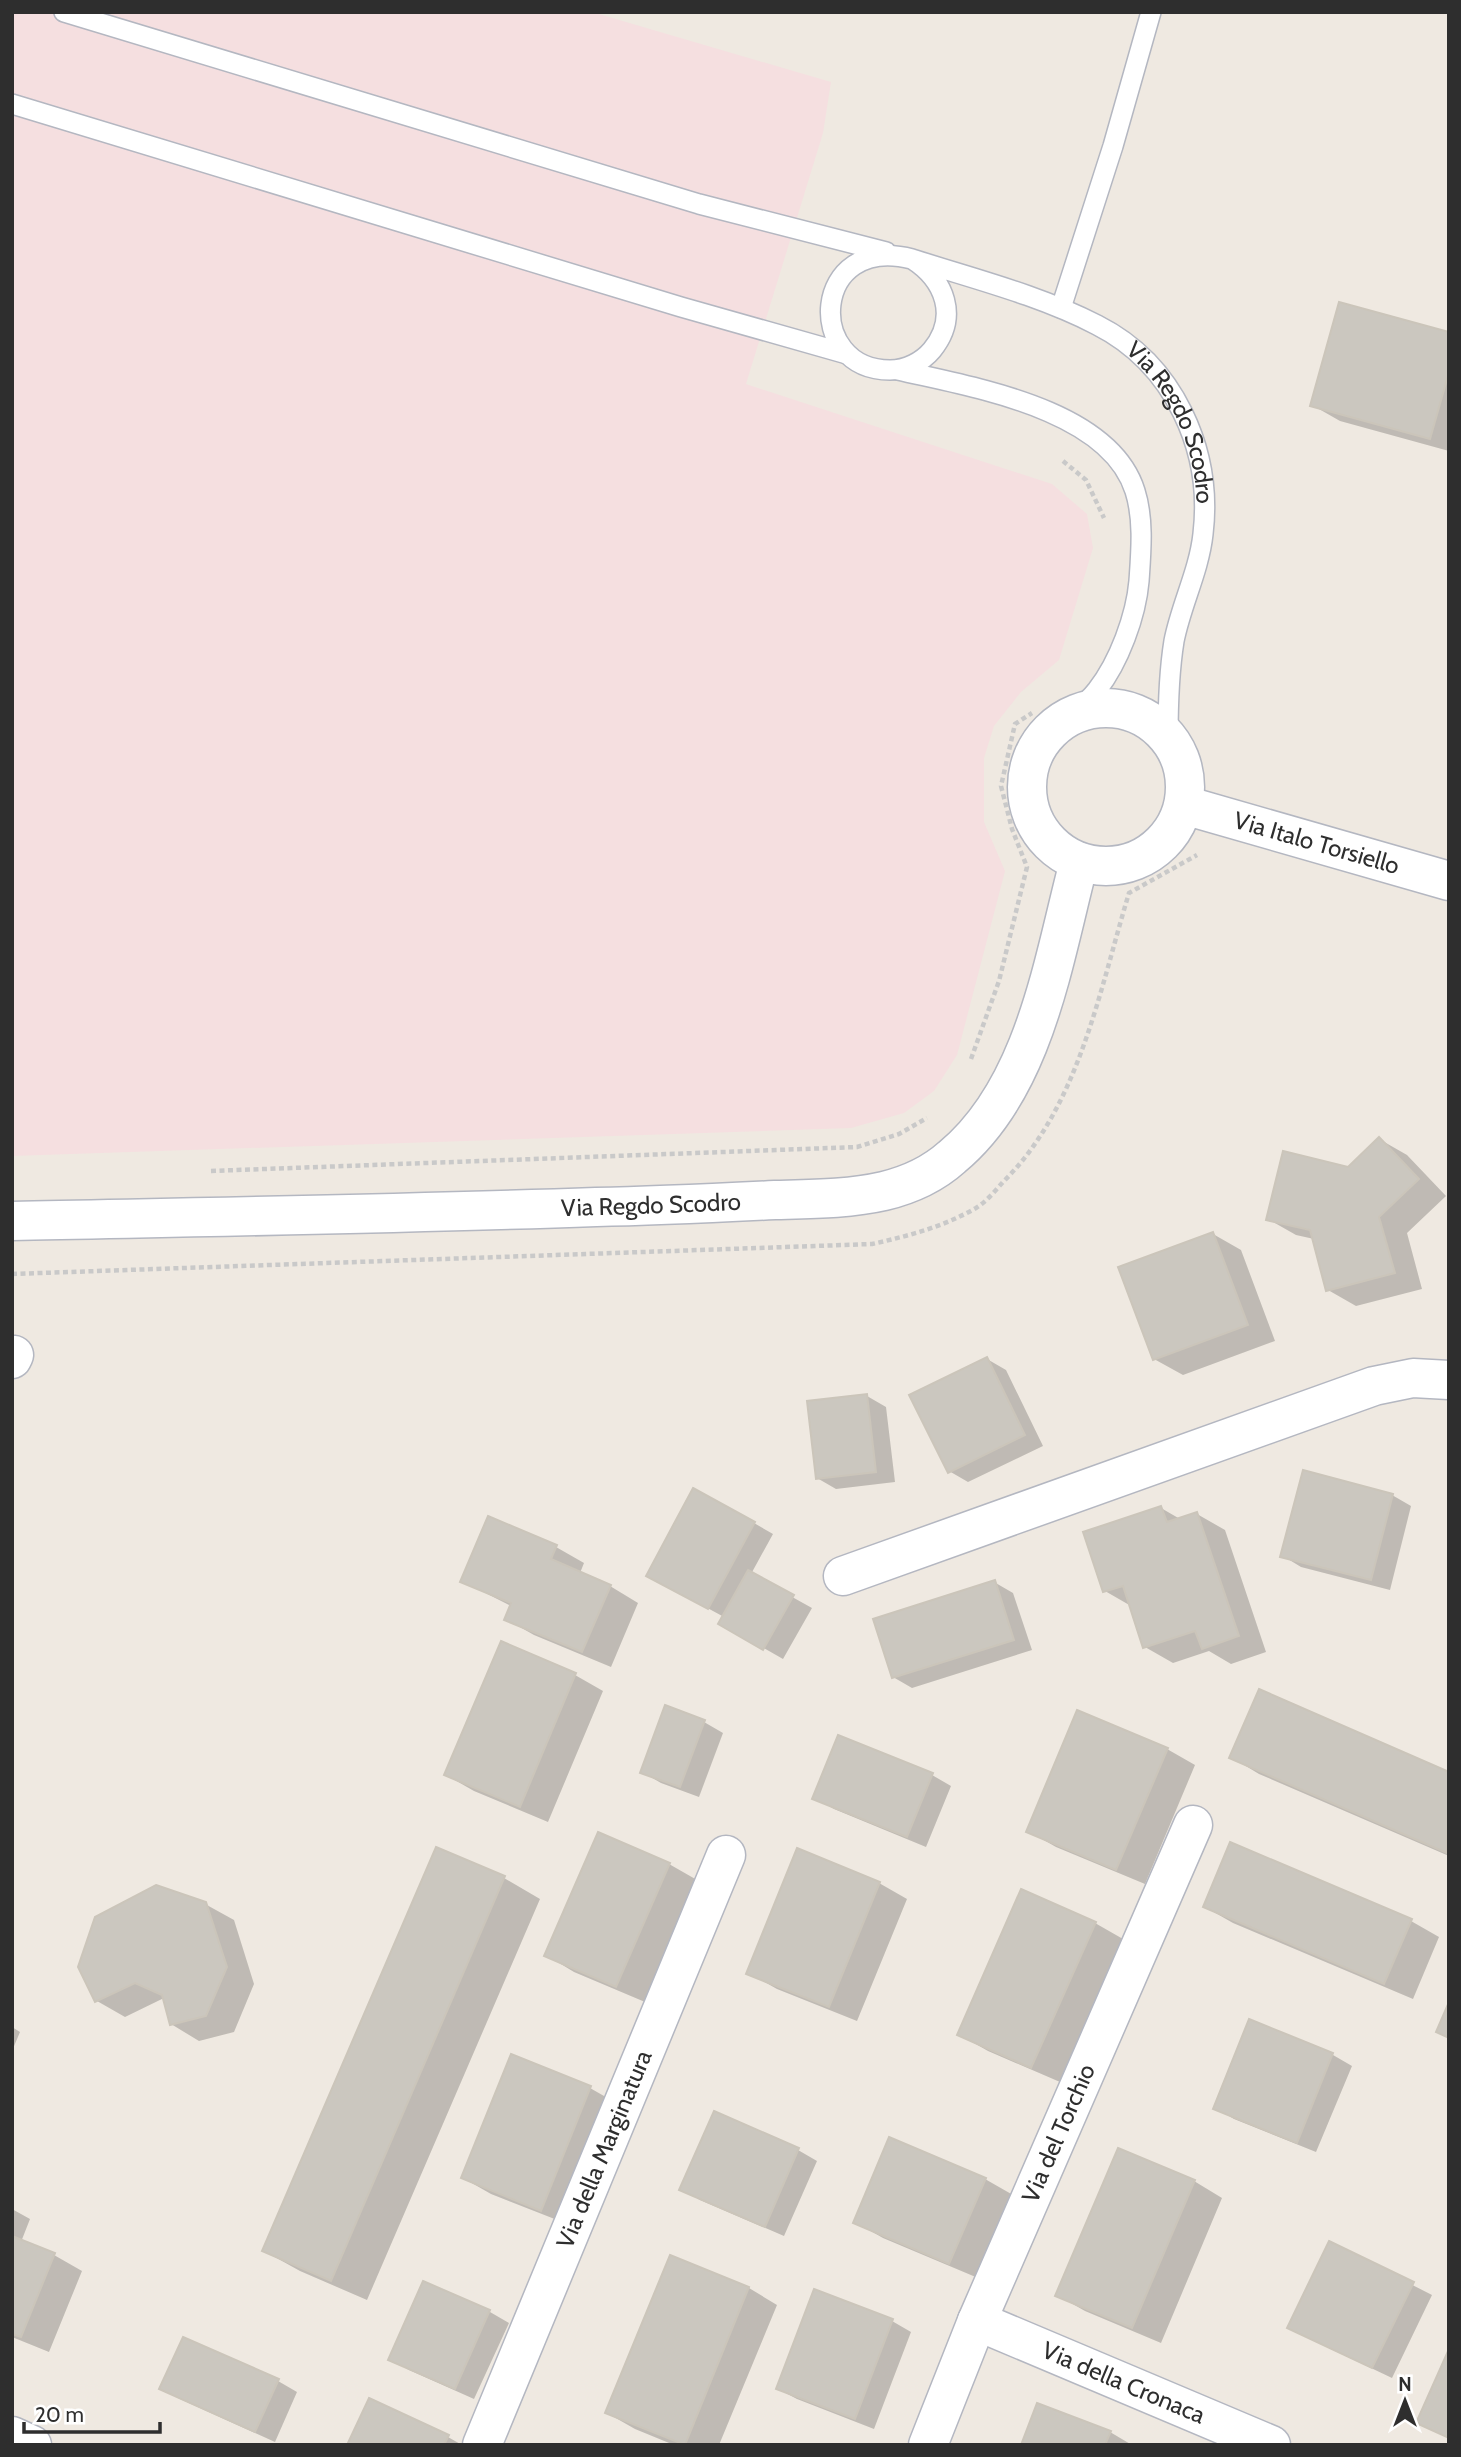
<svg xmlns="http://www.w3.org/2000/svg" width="1461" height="2457" viewBox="0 0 1461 2457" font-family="Cabin,sans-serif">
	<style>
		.medical { fill: #f5dfe0 }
		.shadow { fill: #0003 }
		.building { fill: #cbc7bf; stroke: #cbc5ba; stroke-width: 2 }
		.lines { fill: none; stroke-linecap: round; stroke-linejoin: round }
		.lane-casing { stroke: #b4b7c1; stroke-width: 22 }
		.street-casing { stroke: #b4b7c1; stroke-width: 41 }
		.path { stroke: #c9c9c9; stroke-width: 4.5; stroke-dasharray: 5 3.5; stroke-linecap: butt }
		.lane { stroke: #fff; stroke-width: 19 }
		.street { stroke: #fff; stroke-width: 38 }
		.labels { text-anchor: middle; stroke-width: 5; stroke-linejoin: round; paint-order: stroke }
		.street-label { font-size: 24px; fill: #2e2e2e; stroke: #fff }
	</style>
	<rect width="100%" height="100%" fill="#efe9e1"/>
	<path class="medical" d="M 12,12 L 592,12 L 831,82 L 823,133 L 746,384 L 1052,484 L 1087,514 L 1093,548 L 1059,660 L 1021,692 L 994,726 L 984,758 L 984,822 L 1005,871 L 957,1055 L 934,1091 L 904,1113 L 851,1128 L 12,1156 Z"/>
	<path class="shadow" d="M 1449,334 L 1449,451 L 1340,421 L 1312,405 Z
		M 1379,1139 L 1407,1155 L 1446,1196 L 1407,1233 L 1422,1289 L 1356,1306 L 1328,1290 L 1314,1239 L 1296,1235 L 1268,1219 L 1348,1169 Z
		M 1213,1234 L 1241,1250 L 1275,1341 L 1183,1375 L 1154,1359 Z
		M 987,1359 L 1006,1370 L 1043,1446 L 968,1482 L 949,1471 Z
		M 867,1396 L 886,1407 L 895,1482 L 836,1489 L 817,1478 Z
		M 1392,1495 L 1411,1506 L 1390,1590 L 1301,1567 L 1283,1556 Z
		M 1161,1508 L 1180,1519 L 1197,1514 L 1225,1530 L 1266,1652 L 1231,1664 L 1209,1651 L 1173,1663 L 1145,1647 L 1131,1606 L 1105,1591 Z
		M 754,1523 L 773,1534 L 751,1574 L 812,1608 L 783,1659 L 720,1623 L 724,1617 L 667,1586 Z
		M 556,1547 L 584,1563 L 580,1573 L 610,1586 L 638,1603 L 611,1667 L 534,1635 L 506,1619 L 511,1606 L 462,1581 Z
		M 994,1582 L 1013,1593 L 1032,1650 L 912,1688 L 893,1677 Z
		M 502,1644 L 575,1675 L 603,1691 L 548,1822 L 474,1791 L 446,1775 Z
		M 704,1722 L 723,1733 L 699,1797 L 661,1783 L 642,1772 Z
		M 1167,1749 L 1195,1765 L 1145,1884 L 1056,1847 L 1028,1831 Z
		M 1231,1757 L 1449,1774 L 1449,1856 L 1259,1774 Z
		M 932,1775 L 951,1786 L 926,1847 L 834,1809 L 815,1798 Z
		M 437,1849 L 504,1878 L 540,1899 L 367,2300 L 300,2271 L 264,2251 Z
		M 669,1864 L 697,1880 L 645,2002 L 574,1972 L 546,1955 Z
		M 879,1883 L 907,1899 L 857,2021 L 777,1989 L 749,1973 Z
		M 205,1904 L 234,1920 L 254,1984 L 234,2032 L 199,2041 L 171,2024 L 164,1998 L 125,2017 L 97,2001 Z
		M 1205,1907 L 1411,1921 L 1439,1937 L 1413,1999 L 1233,1923 Z
		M 1095,1923 L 1123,1939 L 1060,2082 L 988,2051 L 960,2035 Z
		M 1250,2022 L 1333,2055 L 1352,2066 L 1316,2152 L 1234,2119 L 1216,2108 Z
		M 12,2027 L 20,2032 L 12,2051 Z
		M 590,2088 L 618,2104 L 570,2225 L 491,2194 L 463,2178 Z
		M 798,2150 L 817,2161 L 784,2236 L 700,2200 L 682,2189 Z
		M 985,2179 L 1013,2195 L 978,2278 L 883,2238 L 855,2222 Z
		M 1194,2181 L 1222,2198 L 1161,2343 L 1085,2311 L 1057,2295 Z
		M 12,2209 L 30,2219 L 21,2242 L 54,2255 L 82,2271 L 49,2352 L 12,2337 Z
		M 1330,2243 L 1432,2295 L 1392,2378 L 1308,2338 Z
		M 671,2258 L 749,2288 L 777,2305 L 719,2445 L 674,2445 L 635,2429 L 607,2413 Z
		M 424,2283 L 490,2312 L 509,2323 L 474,2399 L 409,2370 L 390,2359 Z
		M 815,2291 L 892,2321 L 911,2332 L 874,2429 L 797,2399 L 778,2389 Z
		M 183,2339 L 278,2381 L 297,2392 L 275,2442 L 180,2399 L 161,2388 Z
		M 1110,2432 L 1132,2445 L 1023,2445 Z
		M 448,2437 L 462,2445 L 349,2445 Z"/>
	<path class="building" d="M 1339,302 L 1449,332 L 1449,372 L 1430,439 L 1310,406 Z
		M 1379,1137 L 1419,1179 L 1379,1217 L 1395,1273 L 1326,1291 L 1310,1230 L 1266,1220 L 1283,1151 L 1348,1167 Z
		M 1213,1232 L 1248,1325 L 1153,1360 L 1118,1267 Z
		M 987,1357 L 1025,1435 L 948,1473 L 909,1395 Z
		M 867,1394 L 876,1472 L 816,1479 L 807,1401 Z
		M 1303,1470 L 1393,1494 L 1371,1580 L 1280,1557 Z
		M 693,1488 L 755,1522 L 708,1609 L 646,1576 Z
		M 1161,1506 L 1167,1522 L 1197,1512 L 1239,1636 L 1202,1649 L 1195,1631 L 1143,1648 L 1123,1586 L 1103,1592 L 1083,1532 Z
		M 488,1516 L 557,1545 L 551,1559 L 611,1585 L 582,1652 L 504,1620 L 511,1603 L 460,1582 Z
		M 748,1570 L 794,1595 L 763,1650 L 718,1624 Z
		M 995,1580 L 1014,1640 L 892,1678 L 873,1619 Z
		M 501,1641 L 576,1673 L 520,1807 L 444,1775 Z
		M 1259,1689 L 1449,1772 L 1447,1853 L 1229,1758 Z
		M 665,1705 L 705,1720 L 680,1787 L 640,1773 Z
		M 1077,1710 L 1168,1748 L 1116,1870 L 1026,1832 Z
		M 838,1735 L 933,1773 L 907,1837 L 812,1799 Z
		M 598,1832 L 670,1863 L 616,1987 L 544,1956 Z
		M 1230,1842 L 1412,1919 L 1384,1984 L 1203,1907 Z
		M 436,1847 L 505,1876 L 331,2281 L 262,2251 Z
		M 797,1848 L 880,1882 L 829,2007 L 746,1974 Z
		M 156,1885 L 206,1902 L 227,1967 L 206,2016 L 170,2025 L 162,1995 L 135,1983 L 95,2002 L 78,1967 L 95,1917 Z
		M 1021,1889 L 1096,1922 L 1031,2068 L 957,2035 Z
		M 1449,2002 L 1449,2038 L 1436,2032 Z
		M 1249,2019 L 1333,2053 L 1297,2143 L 1213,2109 Z
		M 511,2054 L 591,2086 L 541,2211 L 461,2178 Z
		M 714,2111 L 799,2148 L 765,2227 L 679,2190 Z
		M 889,2137 L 986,2178 L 949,2264 L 853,2223 Z
		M 1118,2148 L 1195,2180 L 1132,2328 L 1055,2296 Z
		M 12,2236 L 55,2253 L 21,2337 L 12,2334 Z
		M 1329,2241 L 1414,2282 L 1372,2368 L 1287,2328 Z
		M 670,2255 L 749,2287 L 685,2445 L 605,2413 Z
		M 423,2281 L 490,2310 L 455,2389 L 388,2360 Z
		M 814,2289 L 893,2319 L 855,2419 L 776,2389 Z
		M 183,2337 L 279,2379 L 255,2432 L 159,2389 Z
		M 1449,2349 L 1449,2438 L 1416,2423 Z
		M 369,2398 L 449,2435 L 444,2445 L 347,2445 Z
		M 1037,2403 L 1111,2431 L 1105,2445 L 1021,2445 Z"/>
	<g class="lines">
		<g class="lane-casing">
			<g id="lane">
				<path d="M 64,12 L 699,204 L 886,252"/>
				<path d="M 12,104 L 681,307 L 847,354"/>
				<path id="s1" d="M 912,259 C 945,280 959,317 932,350 C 922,362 906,370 890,370 C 804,370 811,233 912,259 C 974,279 1039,295 1097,325 C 1174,364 1213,450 1203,534 C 1199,571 1181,605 1174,641 C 1169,672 1168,705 1168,737"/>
				<path d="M 1061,308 L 1113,146 L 1151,12"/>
				<path d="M 898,370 C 970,387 1109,408 1135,491 C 1144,519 1141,552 1139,581 C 1136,616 1119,662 1097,690 C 1089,701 1077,710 1066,719"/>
			</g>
		</g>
		<g class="street-casing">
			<g id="street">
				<circle cx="1106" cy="787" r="79"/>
				<path id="s2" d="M 1184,805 L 1449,881"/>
				<path id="s3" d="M 12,1221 C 207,1217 401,1214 596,1207 C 656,1206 716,1203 775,1200 C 811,1199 849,1199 884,1191 C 909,1185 933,1174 952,1157 C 1035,1088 1053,961 1079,862"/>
				<path d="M 12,1359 L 14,1355"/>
				<path d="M 843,1576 L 1374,1386 L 1413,1378 L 1449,1380"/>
				<path id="s4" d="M 977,2321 L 1271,2445"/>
				<path d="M 12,2436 L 32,2445"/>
				<path id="s5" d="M 482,2445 L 726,1855"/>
				<path id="s6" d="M 928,2445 L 977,2321 L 1193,1825"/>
			</g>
		</g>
		<path class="path" d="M 1063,461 L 1086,480 L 1104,518
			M 971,1059 L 999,981 L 1027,867 L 1012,829 L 1001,786 L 1015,724 L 1032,713
			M 211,1171 L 857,1147 L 899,1134 L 927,1118
			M 12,1274 L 872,1244 C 908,1236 943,1227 976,1208 C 986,1202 995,1191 1003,1182 C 1079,1107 1099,992 1129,893 L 1197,855"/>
		<use href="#lane" class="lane"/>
		<use href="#street" class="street"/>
	</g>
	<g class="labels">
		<g class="street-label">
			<text dy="8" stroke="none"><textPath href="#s1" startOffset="688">Via Regdo Scodro</textPath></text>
			<text dy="8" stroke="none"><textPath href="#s2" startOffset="138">Via Italo Torsiello</textPath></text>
			<text dy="8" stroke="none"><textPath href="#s3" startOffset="639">Via Regdo Scodro</textPath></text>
			<text dy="8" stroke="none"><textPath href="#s6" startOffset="338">Via del Torchio</textPath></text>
			<text dy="8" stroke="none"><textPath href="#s5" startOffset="320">Via della Marginatura</textPath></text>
			<text dy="8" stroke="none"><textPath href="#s4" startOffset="159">Via della Cronaca</textPath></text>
		</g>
	</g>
	<rect width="1461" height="2457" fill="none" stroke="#2e2e2e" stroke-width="28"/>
	<g transform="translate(1405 2401)" stroke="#ffffff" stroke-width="5" paint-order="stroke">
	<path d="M0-5L12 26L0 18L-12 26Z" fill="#2e2e2e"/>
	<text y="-10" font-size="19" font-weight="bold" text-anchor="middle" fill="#2e2e2e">N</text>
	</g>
	<path d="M24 2422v10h136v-10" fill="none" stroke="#2e2e2e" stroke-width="3.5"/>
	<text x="35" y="2422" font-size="21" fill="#2e2e2e" stroke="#ffffff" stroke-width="5" paint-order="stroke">20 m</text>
</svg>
